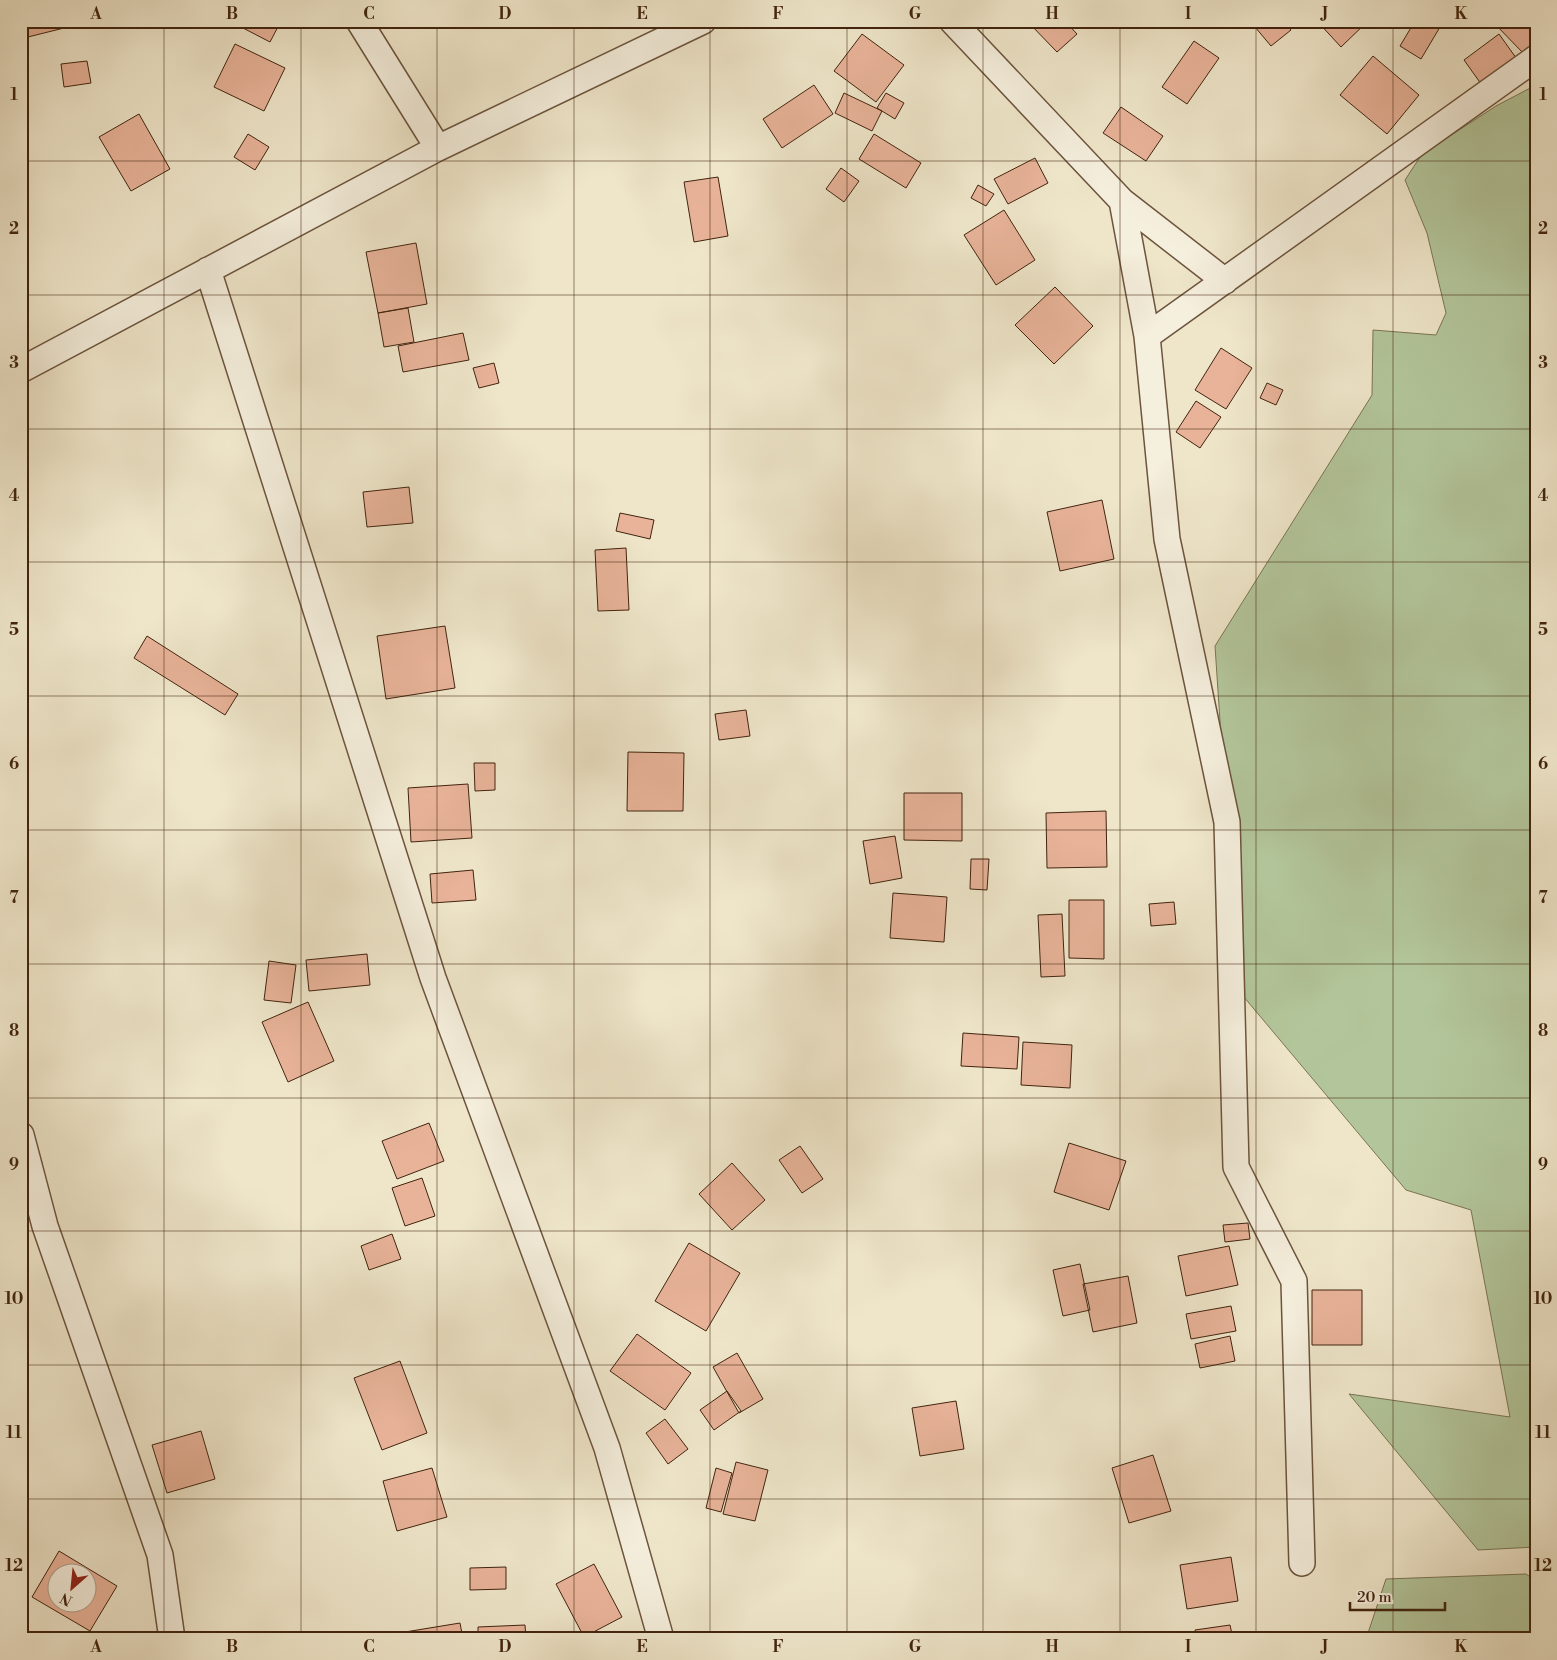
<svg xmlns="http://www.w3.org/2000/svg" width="1557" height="1660" viewBox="0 0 1557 1660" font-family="'Libre Bodoni',serif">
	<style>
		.green { fill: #b3c69b; stroke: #7a7554 }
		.building { fill: #e8b399; stroke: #41240e; fill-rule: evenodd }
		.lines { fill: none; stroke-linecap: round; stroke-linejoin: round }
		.street-casing { stroke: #6c543d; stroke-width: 28 }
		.street { stroke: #f5efdd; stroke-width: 25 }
		.grid { fill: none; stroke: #41240e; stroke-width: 1; stroke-opacity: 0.55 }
		.neatline { fill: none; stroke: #41240e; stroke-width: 2 }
		.grid-label { font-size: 16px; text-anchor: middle; font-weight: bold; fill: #41240e }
	</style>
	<rect width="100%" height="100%" fill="#efe6ca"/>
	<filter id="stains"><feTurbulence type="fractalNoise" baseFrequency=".004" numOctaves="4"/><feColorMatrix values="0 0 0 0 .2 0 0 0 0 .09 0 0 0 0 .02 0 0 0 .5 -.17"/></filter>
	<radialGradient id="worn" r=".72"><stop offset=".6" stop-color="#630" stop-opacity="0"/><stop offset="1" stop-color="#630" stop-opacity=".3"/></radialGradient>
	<path class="green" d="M 1536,85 L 1536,1547 L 1478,1550 L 1349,1394 L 1510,1417 L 1471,1210 L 1406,1190 L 1238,990 L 1215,646 L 1372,395 L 1373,330 L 1436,335 L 1446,313 L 1427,233 L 1405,180 L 1422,154 L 1496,106 Z
		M 1526,1574 L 1536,1581 L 1536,1639 L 1366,1639 L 1386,1579 Z"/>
	<path class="building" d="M 21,21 L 67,21 L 68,27 L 24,38 Z
		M 147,21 L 166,21 L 166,25 L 147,25 Z
		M 247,21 L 281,21 L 270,42 L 243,28 Z
		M 1027,21 L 1065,21 L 1077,34 L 1057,52 Z
		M 1215,21 L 1226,21 L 1221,27 Z
		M 1262,21 L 1284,21 L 1291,30 L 1271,46 L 1255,27 Z
		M 1317,21 L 1368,21 L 1341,47 Z
		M 1415,21 L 1443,22 L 1421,59 L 1400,46 Z
		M 1492,21 L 1536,21 L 1536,45 L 1525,55 Z
		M 862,34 L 904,65 L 876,102 L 834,71 Z
		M 1499,34 L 1519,62 L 1484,88 L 1464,60 Z
		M 1194,41 L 1219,58 L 1187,104 L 1162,87 Z
		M 235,44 L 285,68 L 264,111 L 214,87 Z
		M 1373,56 L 1419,95 L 1387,134 L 1340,95 Z
		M 87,61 L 91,83 L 64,87 L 61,64 Z
		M 814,85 L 833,114 L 782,148 L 763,119 Z
		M 844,93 L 882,111 L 872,131 L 835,113 Z
		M 886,93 L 904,103 L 895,119 L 877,108 Z
		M 1121,107 L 1163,136 L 1146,161 L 1103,133 Z
		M 139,114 L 170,169 L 131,191 L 99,137 Z
		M 248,134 L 269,147 L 255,170 L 234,157 Z
		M 874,134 L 921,163 L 906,188 L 859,159 Z
		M 1035,158 L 1048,183 L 1008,204 L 994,179 Z
		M 841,168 L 859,181 L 844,202 L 826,189 Z
		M 718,177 L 728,236 L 694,242 L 684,182 Z
		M 978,185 L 994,194 L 986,206 L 971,198 Z
		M 1004,210 L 1035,260 L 996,285 L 964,235 Z
		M 416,243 L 427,304 L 378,313 L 366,252 Z
		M 1055,287 L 1093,326 L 1054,364 L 1015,325 Z
		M 408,308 L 414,342 L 384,347 L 378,313 Z
		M 463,333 L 469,360 L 403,372 L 398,346 Z
		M 1221,348 L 1252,368 L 1226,409 L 1195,390 Z
		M 494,363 L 499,383 L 479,388 L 473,368 Z
		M 1267,383 L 1283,390 L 1276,405 L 1260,398 Z
		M 1196,401 L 1221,417 L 1200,448 L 1176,432 Z
		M 409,487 L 413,523 L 367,527 L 363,492 Z
		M 1102,500 L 1114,559 L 1060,571 L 1047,512 Z
		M 620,513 L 654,520 L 650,539 L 616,531 Z
		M 626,548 L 629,610 L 598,611 L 595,550 Z
		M 445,626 L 455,688 L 386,699 L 377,636 Z
		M 147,636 L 238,694 L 225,715 L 134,658 Z
		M 746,710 L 750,736 L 719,740 L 715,714 Z
		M 628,752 L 684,753 L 683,811 L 627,811 Z
		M 474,763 L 495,763 L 495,790 L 475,791 Z
		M 468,784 L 472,838 L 411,842 L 408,788 Z
		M 904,793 L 962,793 L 962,841 L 904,840 Z
		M 1106,811 L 1107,867 L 1047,868 L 1046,813 Z
		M 895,836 L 902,878 L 870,884 L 863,841 Z
		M 971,859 L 989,859 L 987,890 L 970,889 Z
		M 473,870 L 476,900 L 432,903 L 430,874 Z
		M 893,893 L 947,897 L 944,942 L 890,938 Z
		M 1069,900 L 1104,900 L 1104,959 L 1069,958 Z
		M 1174,902 L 1176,924 L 1151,926 L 1149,904 Z
		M 1062,914 L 1065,976 L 1041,977 L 1038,915 Z
		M 367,954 L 370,985 L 309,991 L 306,960 Z
		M 269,961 L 296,965 L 291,1003 L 264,1000 Z
		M 308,1002 L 334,1061 L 288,1082 L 262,1022 Z
		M 963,1033 L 1019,1037 L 1017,1069 L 961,1066 Z
		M 1023,1042 L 1072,1045 L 1070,1088 L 1021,1085 Z
		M 429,1123 L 444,1161 L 397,1179 L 382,1141 Z
		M 1069,1143 L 1126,1161 L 1109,1210 L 1054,1192 Z
		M 800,1146 L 823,1179 L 802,1193 L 779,1160 Z
		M 732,1163 L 765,1200 L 732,1230 L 699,1194 Z
		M 422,1178 L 435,1216 L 405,1226 L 392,1188 Z
		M 1248,1223 L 1250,1239 L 1225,1242 L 1223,1225 Z
		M 392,1234 L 401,1259 L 369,1270 L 361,1246 Z
		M 689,1243 L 740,1273 L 706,1331 L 655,1301 Z
		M 1229,1246 L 1238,1285 L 1186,1296 L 1178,1256 Z
		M 1080,1264 L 1090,1310 L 1063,1316 L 1053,1270 Z
		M 1128,1276 L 1137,1323 L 1093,1332 L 1083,1284 Z
		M 1312,1290 L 1362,1290 L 1362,1345 L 1312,1345 Z
		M 1231,1306 L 1236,1331 L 1191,1339 L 1186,1314 Z
		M 637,1334 L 691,1373 L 665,1410 L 610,1371 Z
		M 1230,1336 L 1235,1361 L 1200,1368 L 1195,1344 Z
		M 737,1353 L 763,1399 L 739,1413 L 713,1367 Z
		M 400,1361 L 427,1433 L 382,1450 L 354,1378 Z
		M 727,1391 L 741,1411 L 714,1430 L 700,1410 Z
		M 956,1401 L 964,1449 L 920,1456 L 912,1408 Z
		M 665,1419 L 688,1449 L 668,1464 L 646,1433 Z
		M 201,1431 L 215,1479 L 167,1493 L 152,1445 Z
		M 1153,1455 L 1171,1511 L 1129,1523 L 1112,1468 Z
		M 736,1462 L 768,1470 L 755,1521 L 723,1514 Z
		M 432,1468 L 447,1517 L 397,1531 L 383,1481 Z
		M 716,1468 L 732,1473 L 721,1512 L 706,1508 Z
		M 59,1551 L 117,1586 L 90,1631 L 32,1597 ZM 58,1572 L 88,1572 L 88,1602 L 58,1602 Z
		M 1231,1557 L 1238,1601 L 1187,1609 L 1180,1565 Z
		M 594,1564 L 622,1617 L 584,1637 L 556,1584 Z
		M 506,1567 L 506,1589 L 470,1590 L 470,1568 Z
		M 460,1623 L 463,1639 L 406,1639 L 405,1632 Z
		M 525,1625 L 526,1639 L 478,1639 L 478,1627 Z
		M 1230,1625 L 1233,1639 L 1196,1639 L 1195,1630 Z"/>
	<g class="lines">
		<g class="street-casing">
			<path id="street" d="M 359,21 L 438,148
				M 952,21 L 1122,201 L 1147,336
				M 1122,201 L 1225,281
				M 208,270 L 433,978 L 607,1448 L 661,1639
				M 21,370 L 438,148 L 703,21
				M 21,1135 L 45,1226 L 160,1555 L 172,1639
				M 1302,1563 L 1294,1281 L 1236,1167 L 1227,822 L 1167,539 L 1147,336 L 1536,58"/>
		</g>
		<use href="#street" class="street"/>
	</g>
	<path class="grid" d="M 164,21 L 164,1639M 301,21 L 301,1639M 437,21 L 437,1639M 574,21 L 574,1639M 710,21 L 710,1639M 847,21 L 847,1639M 983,21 L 983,1639M 1120,21 L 1120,1639M 1256,21 L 1256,1639M 1393,21 L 1393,1639M 21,161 L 1536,161M 21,295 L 1536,295M 21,429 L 1536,429M 21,562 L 1536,562M 21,696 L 1536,696M 21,830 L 1536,830M 21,964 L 1536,964M 21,1098 L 1536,1098M 21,1231 L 1536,1231M 21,1365 L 1536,1365M 21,1499 L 1536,1499"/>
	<rect width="1557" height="1660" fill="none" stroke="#efe6ca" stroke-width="55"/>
	<g transform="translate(72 1588) rotate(207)"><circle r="24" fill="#f5efdd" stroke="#ad9e8a"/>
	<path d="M0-4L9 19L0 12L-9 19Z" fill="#8f2418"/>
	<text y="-8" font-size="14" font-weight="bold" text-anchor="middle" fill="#41240e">N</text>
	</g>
	<path d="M1350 1602v8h95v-8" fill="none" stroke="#41240e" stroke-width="2.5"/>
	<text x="1357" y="1602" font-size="15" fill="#41240e" stroke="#f5efdd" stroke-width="4" paint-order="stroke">20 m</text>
	<rect x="28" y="28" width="1502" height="1604" class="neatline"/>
	<g class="grid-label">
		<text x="96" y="19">A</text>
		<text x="232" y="19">B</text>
		<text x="369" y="19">C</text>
		<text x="505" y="19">D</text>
		<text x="642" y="19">E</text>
		<text x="778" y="19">F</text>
		<text x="915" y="19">G</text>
		<text x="1052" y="19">H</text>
		<text x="1188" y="19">I</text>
		<text x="1325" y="19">J</text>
		<text x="1461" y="19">K</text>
		<text x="14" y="100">1</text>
		<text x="1543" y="100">1</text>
		<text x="14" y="234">2</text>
		<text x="1543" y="234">2</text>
		<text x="14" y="368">3</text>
		<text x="1543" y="368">3</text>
		<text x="14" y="501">4</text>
		<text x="1543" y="501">4</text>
		<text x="14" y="635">5</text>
		<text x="1543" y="635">5</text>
		<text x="14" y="769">6</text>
		<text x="1543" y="769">6</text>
		<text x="14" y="903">7</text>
		<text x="1543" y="903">7</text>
		<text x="14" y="1036">8</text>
		<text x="1543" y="1036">8</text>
		<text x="14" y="1170">9</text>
		<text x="1543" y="1170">9</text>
		<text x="14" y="1304">10</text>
		<text x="1543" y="1304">10</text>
		<text x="14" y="1438">11</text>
		<text x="1543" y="1438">11</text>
		<text x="14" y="1571">12</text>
		<text x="1543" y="1571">12</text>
		<text x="96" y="1652">A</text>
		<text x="232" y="1652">B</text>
		<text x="369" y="1652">C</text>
		<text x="505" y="1652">D</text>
		<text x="642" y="1652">E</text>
		<text x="778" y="1652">F</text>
		<text x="915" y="1652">G</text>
		<text x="1052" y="1652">H</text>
		<text x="1188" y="1652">I</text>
		<text x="1325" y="1652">J</text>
		<text x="1461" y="1652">K</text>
	</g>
	<rect width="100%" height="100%" filter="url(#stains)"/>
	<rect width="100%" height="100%" fill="url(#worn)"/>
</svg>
